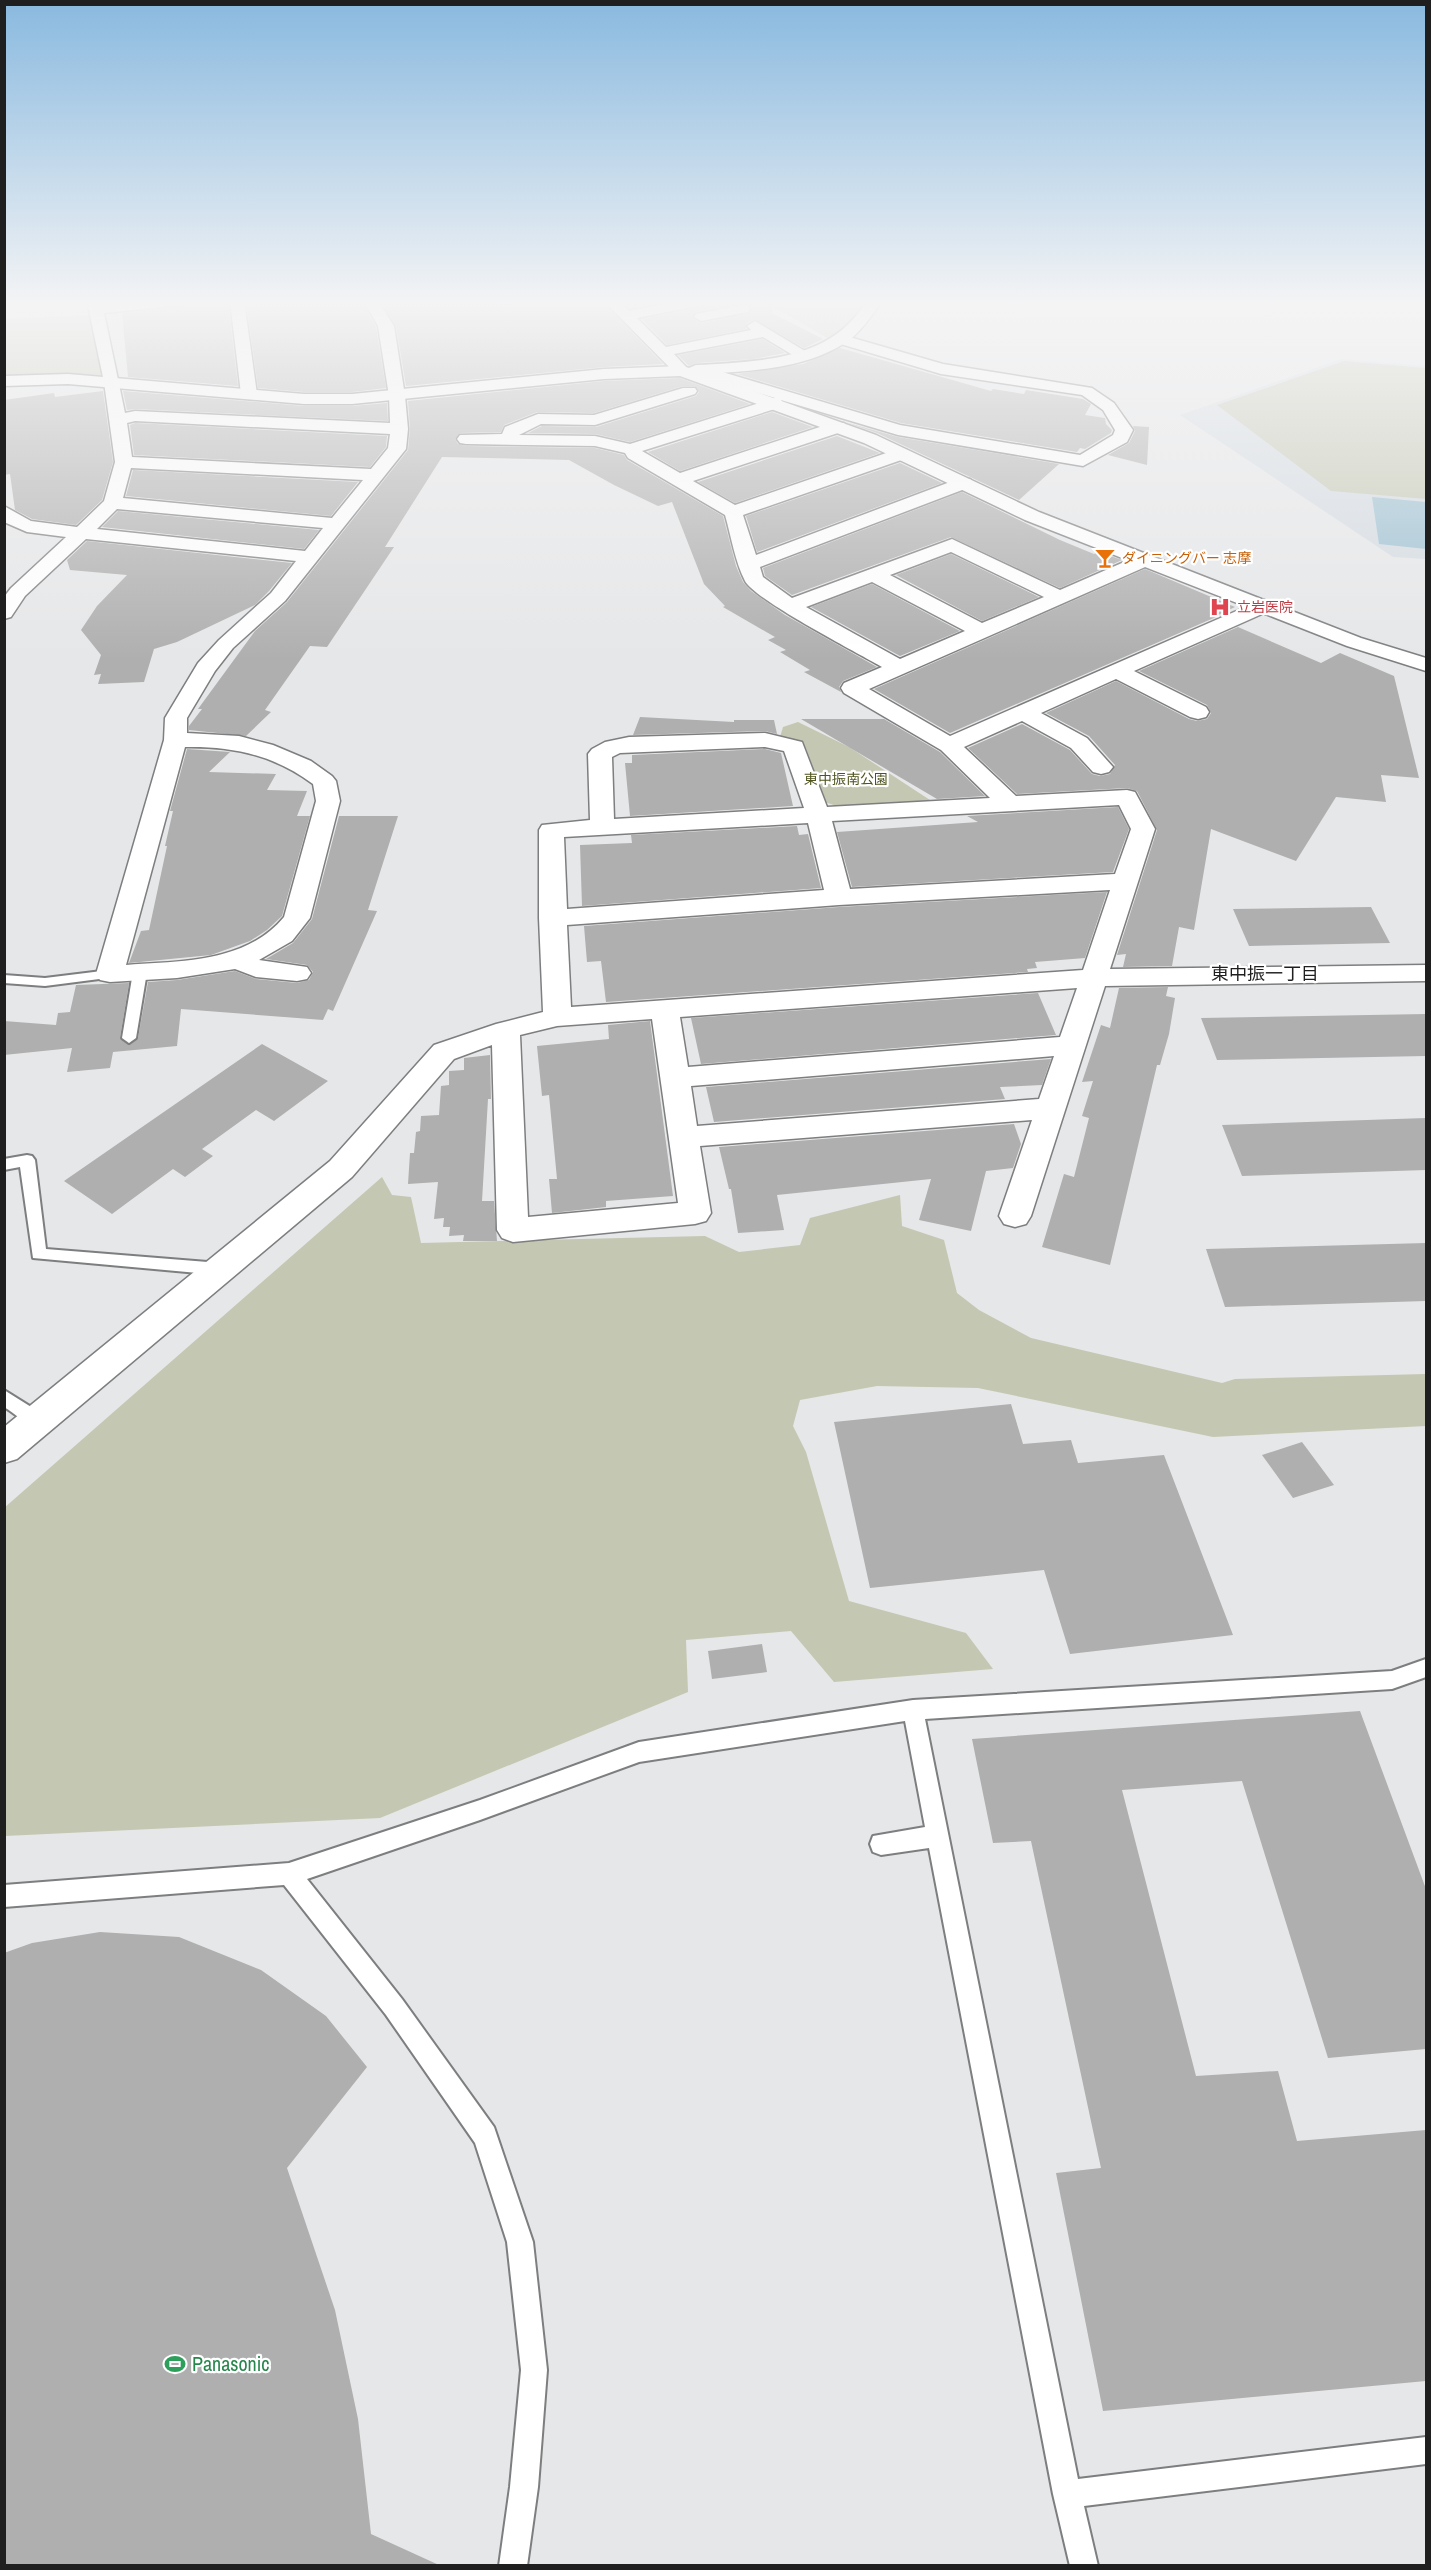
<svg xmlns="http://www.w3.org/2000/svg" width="1431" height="2570" viewBox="0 0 1431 2570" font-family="'Archivo Narrow','Noto Sans JP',sans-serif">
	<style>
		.built { fill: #d4dbe1 }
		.green { fill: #c4c7b2 }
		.water { fill: #9cc0d1 }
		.building { fill: #b0afaf; fill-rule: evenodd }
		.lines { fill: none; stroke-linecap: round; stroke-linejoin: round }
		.service-casing { stroke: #7d7e7f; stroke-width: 4 }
		.minor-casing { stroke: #7d7e7f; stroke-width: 3 }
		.tertiary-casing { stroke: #7d7e7f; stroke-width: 3 }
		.service { fill: #fff; fill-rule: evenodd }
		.minor { fill: #fff; fill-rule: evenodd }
		.tertiary { fill: #fff; fill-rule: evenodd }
		.labels { text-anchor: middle; stroke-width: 4.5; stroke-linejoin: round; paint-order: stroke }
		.far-food-label { font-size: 14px; fill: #c56008; stroke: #fff; text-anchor: start }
		.far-health-label { font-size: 14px; fill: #be3a42; stroke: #fff; text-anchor: start }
		.far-park-label { font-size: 14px; fill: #50541e; stroke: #fff }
		.neighbourhood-label { font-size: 18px; fill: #1f1f20; stroke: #fff }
		.near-leisure-label { font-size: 20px; fill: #27864d; stroke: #fff; text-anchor: start }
	</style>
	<rect width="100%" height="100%" fill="#e6e7e8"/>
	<path class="built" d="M 1342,359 L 1426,366 L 1426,559 L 1393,557 L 1180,415 Z"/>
	<path class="green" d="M 763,301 L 867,301 L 849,323 L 829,339 Z
		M 92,315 L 106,379 L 5,379 L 5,319 Z
		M 1344,361 L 1426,368 L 1426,499 L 1331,491 L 1217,405 Z
		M 798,722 L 849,747 L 933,802 L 842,808 L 825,802 L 806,749 L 780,737 L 783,727 Z
		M 382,1177 L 392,1195 L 411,1197 L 421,1243 L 705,1236 L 739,1252 L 800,1245 L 810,1218 L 900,1195 L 902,1226 L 944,1240 L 957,1293 L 979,1310 L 1031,1338 L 1222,1383 L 1235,1379 L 1426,1374 L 1426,1426 L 1213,1437 L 978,1388 L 877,1386 L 800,1400 L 793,1426 L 806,1452 L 849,1601 L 966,1633 L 993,1669 L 834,1682 L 791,1631 L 686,1640 L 688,1692 L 380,1818 L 5,1836 L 4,1508 Z"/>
	<path class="water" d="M 1372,497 L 1426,502 L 1426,549 L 1379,544 Z"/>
	<path class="building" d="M 191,301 L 228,301 L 238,386 L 128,377 L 122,313 L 182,307 Z
		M 246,301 L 362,301 L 376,327 L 386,388 L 352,392 L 304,392 L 258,388 Z
		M 380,301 L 602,301 L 663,364 L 604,367 L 406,386 L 396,326 Z
		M 622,301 L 671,301 L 630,309 Z
		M 711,301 L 771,301 L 772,313 L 823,339 L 804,348 L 754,319 L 746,324 L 746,329 L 667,345 L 642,319 L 702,307 ZM 743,303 L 748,304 L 752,308 L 748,314 L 701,323 L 692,318 L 696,312 Z
		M 763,339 L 785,353 L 753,359 L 696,363 L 689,366 L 678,355 Z
		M 840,348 L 991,391 L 993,389 L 1024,394 L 1026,390 L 1083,399 L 1091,404 L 1085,415 L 1105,418 L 1106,424 L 1112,430 L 1111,433 L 1085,449 L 1080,448 L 1077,452 L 901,423 L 737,374 L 803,364 Z
		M 680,378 L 750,404 L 630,442 L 595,434 L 528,433 L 542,426 L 596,427 L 696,396 L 699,392 L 695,386 L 683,386 L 594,413 L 537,412 L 504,425 L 501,432 L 460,433 L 455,439 L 458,444 L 466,446 L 595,448 L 624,455 L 627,460 L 723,516 L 736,566 L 743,582 L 751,591 L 785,615 L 877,667 L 843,681 L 839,687 L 841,692 L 804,672 L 810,670 L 780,652 L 786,650 L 768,640 L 775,637 L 723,607 L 725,606 L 704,584 L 672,502 L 658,506 L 614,485 L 569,460 L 442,457 L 385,547 L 394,547 L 327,647 L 310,646 L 265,710 L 271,712 L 246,736 L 189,730 L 189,726 L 202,709 L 198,709 L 255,631 L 287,602 L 408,450 L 410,429 L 408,401 L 604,381 Z
		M 103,391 L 113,462 L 102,500 L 76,525 L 32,519 L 15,510 L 10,474 L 4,475 L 4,400 L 54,393 L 55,397 Z
		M 123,391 L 304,406 L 352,406 L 387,403 L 388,421 L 135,409 L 127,410 Z
		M 772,412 L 813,427 L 680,471 L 648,452 Z
		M 845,422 L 898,437 L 1059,464 L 1019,500 L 877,433 Z
		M 135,423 L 387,436 L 386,447 L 370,467 L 134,455 L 130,425 Z
		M 1133,426 L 1149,427 L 1147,465 L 1108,455 L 1129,443 L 1135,431 Z
		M 837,436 L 880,453 L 735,503 L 698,482 Z
		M 900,463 L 942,483 L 757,552 L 746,516 Z
		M 133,470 L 358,482 L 331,516 L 126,496 Z
		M 962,492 L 1060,540 L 1094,554 L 1100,552 L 1122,560 L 1060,588 L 951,537 L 792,595 L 765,576 L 763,568 Z
		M 118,511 L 319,530 L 304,549 L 102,527 Z
		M 87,541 L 292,563 L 269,591 L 255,605 L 177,642 L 154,649 L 144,682 L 98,684 L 101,674 L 94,675 L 101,655 L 81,630 L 97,606 L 127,575 L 70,570 L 67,560 Z
		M 951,554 L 1039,597 L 982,621 L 896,575 Z
		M 1145,569 L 1235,607 L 1214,617 L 1216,617 L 950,733 L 874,689 Z
		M 872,584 L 960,631 L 900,656 L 811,607 Z
		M 1238,627 L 1321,663 L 1340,653 L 1394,676 L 1419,778 L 1381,775 L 1386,802 L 1336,797 L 1296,861 L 1211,829 L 1194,930 L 1179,927 L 1172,966 L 1123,967 L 1126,954 L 1117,955 L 1157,830 L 1137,791 L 1127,788 L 1017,794 L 968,748 L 1022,724 L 1070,750 L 1092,774 L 1100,776 L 1110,774 L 1115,765 L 1089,736 L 1046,713 L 1116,681 L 1189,719 L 1197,721 L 1207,719 L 1211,713 L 1207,705 L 1139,671 Z
		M 640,717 L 734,722 L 734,720 L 774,720 L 777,734 L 765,731 L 633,735 Z
		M 801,719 L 884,719 L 940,752 L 985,796 L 937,799 Z
		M 187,749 L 230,752 L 209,772 L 276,774 L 267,790 L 307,791 L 297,816 L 310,816 L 282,916 L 267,930 L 250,941 L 211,955 L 129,963 L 141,931 L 149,930 L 167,846 L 165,846 L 173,811 L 170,811 Z
		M 765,749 L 781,753 L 793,806 L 630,816 L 625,763 L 632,763 L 632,755 Z
		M 1118,807 L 1129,829 L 1113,872 L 852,887 L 837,832 L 978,822 L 967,816 Z
		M 339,816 L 398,816 L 368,910 L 377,911 L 333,1011 L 328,1009 L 323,1020 L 181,1009 L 177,1046 L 113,1052 L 110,1068 L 67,1072 L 72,1048 L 4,1055 L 4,1021 L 56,1025 L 58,1013 L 70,1012 L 76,985 L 129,983 L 120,1038 L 129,1045 L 138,1038 L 148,982 L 177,980 L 235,971 L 256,979 L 297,983 L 309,980 L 313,972 L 307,965 L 266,959 L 293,943 L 312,919 Z
		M 797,826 L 799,835 L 808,834 L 821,888 L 582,906 L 580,845 L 632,843 L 631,835 Z
		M 1107,892 L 1085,958 L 1035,962 L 1037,968 L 1027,969 L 1028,972 L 606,1002 L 601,961 L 587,962 L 584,926 L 839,907 Z
		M 1371,907 L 1390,943 L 1249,946 L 1233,909 Z
		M 1168,987 L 1166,996 L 1175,998 L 1169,1034 L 1160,1065 L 1157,1065 L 1110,1265 L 1042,1247 L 1064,1174 L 1074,1177 L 1089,1118 L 1082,1116 L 1093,1081 L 1082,1082 L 1101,1025 L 1110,1028 L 1119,988 Z
		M 1038,993 L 1056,1035 L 701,1064 L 691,1018 Z
		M 1426,1014 L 1426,1056 L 1217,1060 L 1201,1018 Z
		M 650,1021 L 673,1196 L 606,1201 L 606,1207 L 552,1213 L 549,1179 L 557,1179 L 549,1095 L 542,1096 L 537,1046 L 609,1039 L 608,1025 Z
		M 262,1044 L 328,1081 L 274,1121 L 256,1110 L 202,1149 L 213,1156 L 185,1177 L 173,1169 L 112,1214 L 64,1181 Z
		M 490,1055 L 491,1099 L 488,1099 L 482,1201 L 494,1201 L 497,1241 L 463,1241 L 464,1235 L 449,1236 L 450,1227 L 443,1227 L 444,1218 L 434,1219 L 438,1182 L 408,1184 L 410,1153 L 414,1153 L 416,1132 L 420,1131 L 421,1116 L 439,1115 L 441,1086 L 449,1085 L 449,1071 L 464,1070 L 464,1058 Z
		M 1051,1059 L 1042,1085 L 1000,1087 L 1005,1099 L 714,1122 L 706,1087 Z
		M 1426,1118 L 1426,1170 L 1242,1176 L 1222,1125 Z
		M 1014,1124 L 1021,1144 L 1013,1168 L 986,1171 L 971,1231 L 919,1220 L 931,1179 L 777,1195 L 784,1230 L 738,1233 L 731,1189 L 729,1189 L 719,1147 Z
		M 1426,1243 L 1426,1301 L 1225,1307 L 1206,1249 Z
		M 1011,1404 L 1023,1444 L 1071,1440 L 1078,1463 L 1164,1455 L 1233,1635 L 1070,1654 L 1044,1570 L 870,1588 L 834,1422 Z
		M 1302,1442 L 1334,1485 L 1293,1498 L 1262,1455 Z
		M 762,1644 L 767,1672 L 712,1679 L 708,1651 Z
		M 1360,1711 L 1426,1889 L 1426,2049 L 1328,2058 L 1242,1781 L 1122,1790 L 1196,2076 L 1278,2071 L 1297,2141 L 1426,2130 L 1426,2381 L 1103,2411 L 1056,2173 L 1101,2168 L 1031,1841 L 993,1843 L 972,1739 Z
		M 100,1932 L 179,1937 L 261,1970 L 326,2016 L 367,2067 L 287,2168 L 335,2310 L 358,2419 L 371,2534 L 439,2565 L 4,2565 L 4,1953 L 32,1943 Z"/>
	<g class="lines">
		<g class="service-casing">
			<path id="service" d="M 140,968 L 147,972 L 136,1038 L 129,1043 L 122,1038 L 133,972 Z
				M 110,970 L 117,974 L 115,977 L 45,986 L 4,983 L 4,975 L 45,978 Z
				M 27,1155 L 32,1156 L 35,1160 L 46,1249 L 220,1263 L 226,1265 L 228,1269 L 226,1273 L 220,1275 L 33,1258 L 20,1167 L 4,1170 L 4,1159 Z
				M 4,1390 L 44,1415 L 47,1420 L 44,1425 C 31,1430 16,1414 4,1407 Z
				M 1426,1659 L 1426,1677 L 1392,1689 L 925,1719 L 1078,2479 L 1426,2437 L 1426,2464 L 1084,2506 L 1098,2566 L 1070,2566 L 1053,2494 L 929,1848 L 881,1855 L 873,1852 L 870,1844 L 873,1836 L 925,1827 L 905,1721 L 639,1762 L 480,1820 L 307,1879 L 402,1999 L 494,2127 L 533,2242 L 547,2370 L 538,2487 L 527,2566 L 499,2566 L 510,2487 L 521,2370 L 507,2242 L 475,2143 L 386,2015 L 284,1885 L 4,1907 L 4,1885 L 289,1863 L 480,1800 L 639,1742 L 913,1700 L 1392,1671 Z"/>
		</g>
		<g class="minor-casing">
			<path id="minor" d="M 87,301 L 101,301 L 102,304 L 137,301 L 189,301 L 182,305 L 104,313 L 125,413 L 135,411 L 390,423 L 389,396 L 378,326 L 364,301 L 378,301 L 394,326 L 405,396 L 408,429 L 406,449 L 285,601 L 233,648 L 215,671 L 187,718 L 187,733 L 239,736 L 273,745 L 311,761 L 332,776 L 336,781 L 340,801 L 310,918 L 292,941 L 259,960 L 307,967 L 311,973 L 307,979 L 297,981 L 256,977 L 235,969 L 177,978 L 110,982 L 100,980 L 96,974 L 164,740 L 165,718 L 198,663 L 219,640 L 271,593 L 296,561 L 86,539 L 25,596 L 11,617 L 4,619 L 4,597 L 11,588 L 66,537 L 27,532 L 4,522 L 4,506 L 31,521 L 77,527 L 104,501 L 115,462 L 104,382 ZM 135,421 L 390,434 L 388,448 L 371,469 L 132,457 L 127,423 ZM 131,468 L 363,480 L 332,518 L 123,498 ZM 117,509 L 323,528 L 305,551 L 97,529 ZM 185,747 C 232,746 274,755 313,784 L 316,801 L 284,917 C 246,963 181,961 126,965 Z
				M 230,301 L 244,301 L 257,394 L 249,399 L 241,394 Z
				M 604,301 L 619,301 L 629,311 L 681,301 L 709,301 L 702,305 L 637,318 L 666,347 L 751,330 L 747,326 L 755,321 L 810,354 L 808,357 L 796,357 L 763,337 L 674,354 L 687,368 L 679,373 L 673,371 Z
				M 743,305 L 748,306 L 750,309 L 748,312 L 701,321 L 694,317 L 696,314 Z
				M 839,334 L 943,364 L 1092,388 L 1114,403 L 1133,430 L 1127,442 L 1083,466 L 898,435 L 781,400 L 783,403 L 781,407 L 642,451 L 680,473 L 832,423 L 844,423 L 846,427 L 844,431 L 693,481 L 735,505 L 895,450 L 907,450 L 910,454 L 907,458 L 743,515 L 756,555 L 958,479 L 970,479 L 973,483 L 970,487 L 760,567 L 763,577 L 792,598 L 952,539 L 1060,590 L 1138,556 L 1152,556 L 1155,560 L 1152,564 L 869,689 L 950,736 L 1257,602 L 1271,602 L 1274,606 L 1271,610 L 1134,671 L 1206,707 L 1209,712 L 1206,717 L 1198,719 L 1190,717 L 1116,679 L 1041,713 L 1087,738 L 1113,767 L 1109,772 L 1101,774 L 1093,772 L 1071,748 L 1022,721 L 964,747 L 1016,796 L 1127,790 L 1135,792 L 1155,829 L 1110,969 L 1426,965 L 1426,981 L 1105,986 L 1031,1216 L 1026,1224 L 1015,1227 L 1004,1224 L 999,1216 L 1032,1120 L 700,1146 L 711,1213 L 706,1221 L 695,1224 L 513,1242 L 502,1238 L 497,1230 L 492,1045 L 454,1059 L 352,1177 L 17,1459 L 4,1463 L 4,1427 L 330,1161 L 434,1045 L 496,1024 L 543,1012 L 539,918 L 539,830 L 542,825 L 590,820 L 588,754 L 592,749 L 605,742 L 629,737 L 765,733 L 802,742 L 827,807 L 990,798 L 941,750 L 844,693 L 841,688 L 844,683 L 882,667 C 858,653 755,600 745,581 C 735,562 731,536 725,515 L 628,458 L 625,453 L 595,446 L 466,444 L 460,443 L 457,439 L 460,435 L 502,434 L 505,427 L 538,414 L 594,415 L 683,388 L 695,388 L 697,391 L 695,394 L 595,425 L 541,424 L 519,435 L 595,436 L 630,444 L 775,398 L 693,373 L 691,370 L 699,365 L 900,425 L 1080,455 L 1113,435 L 1115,430 L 1103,410 L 1082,395 L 941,374 L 834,342 L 831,339 ZM 951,552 L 1044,597 L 982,623 L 890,575 ZM 872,582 L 965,631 L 900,659 L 806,607 ZM 765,747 L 784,751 L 804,808 L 614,819 L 612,757 L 620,753 ZM 1119,805 L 1131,829 L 1115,874 L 850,889 L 832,821 ZM 808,823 L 824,890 L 567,909 L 564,837 ZM 1110,890 L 1083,970 L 571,1007 L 567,925 L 839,905 ZM 1077,988 L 1060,1037 L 688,1067 L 680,1017 ZM 652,1019 L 678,1203 L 528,1217 L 520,1035 L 557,1026 ZM 1054,1056 L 1039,1099 L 697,1126 L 691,1086 Z"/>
		</g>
		<g class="tertiary-casing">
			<path id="tertiary" d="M 868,301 L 882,301 C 874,313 864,327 853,337 C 814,368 754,371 706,374 L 876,435 L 1039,512 L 1361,638 L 1426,658 L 1426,671 L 1347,646 L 1025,520 L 864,443 L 680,376 L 604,379 L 352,404 L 304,404 L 68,384 L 4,386 L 4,376 L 68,374 L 304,394 L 352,394 L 604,369 L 682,366 L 689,368 L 696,365 C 744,362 804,362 843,329 C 853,321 860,310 868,301 Z"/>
		</g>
		<use href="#service" class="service"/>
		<use href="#minor" class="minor"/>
		<use href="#tertiary" class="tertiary"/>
	</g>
	<linearGradient id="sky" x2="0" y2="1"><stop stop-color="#89b9df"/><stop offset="0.46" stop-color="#f4f4f5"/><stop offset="1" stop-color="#f4f4f5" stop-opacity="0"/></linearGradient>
	<rect width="1431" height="660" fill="url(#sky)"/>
	<defs>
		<g id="bar-bare" transform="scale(1.62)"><path d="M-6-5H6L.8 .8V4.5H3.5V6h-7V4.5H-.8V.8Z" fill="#e8710a" stroke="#fff" stroke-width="2.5" paint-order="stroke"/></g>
		<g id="hospital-bare" transform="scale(1.62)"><path d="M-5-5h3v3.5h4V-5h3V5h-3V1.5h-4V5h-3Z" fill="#e0444e" stroke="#fff" stroke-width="2.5" paint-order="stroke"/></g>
		<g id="stadium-bare" transform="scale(1.62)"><path d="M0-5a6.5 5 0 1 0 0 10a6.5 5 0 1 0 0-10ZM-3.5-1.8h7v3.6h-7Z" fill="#2e9e5b" stroke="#fff" stroke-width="2.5" paint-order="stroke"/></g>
	</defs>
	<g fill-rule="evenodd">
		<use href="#bar-bare" x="1105" y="558"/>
		<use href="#hospital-bare" x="1220" y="607"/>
		<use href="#stadium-bare" x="175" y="2364"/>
	</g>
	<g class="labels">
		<g class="far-food-label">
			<text x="1122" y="563">ダイニングバー 志摩</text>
		</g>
		<g class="far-health-label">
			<text x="1237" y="612">立岩医院</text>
		</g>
		<g class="far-park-label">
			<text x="846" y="784">東中振南公園</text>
		</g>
		<g class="neighbourhood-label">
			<text x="1265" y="980">東中振一丁目</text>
		</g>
		<g class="near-leisure-label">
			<text x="192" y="2371">Panasonic</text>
		</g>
	</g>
	<rect width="1431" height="2570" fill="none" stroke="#1f1f20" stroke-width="12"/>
</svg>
